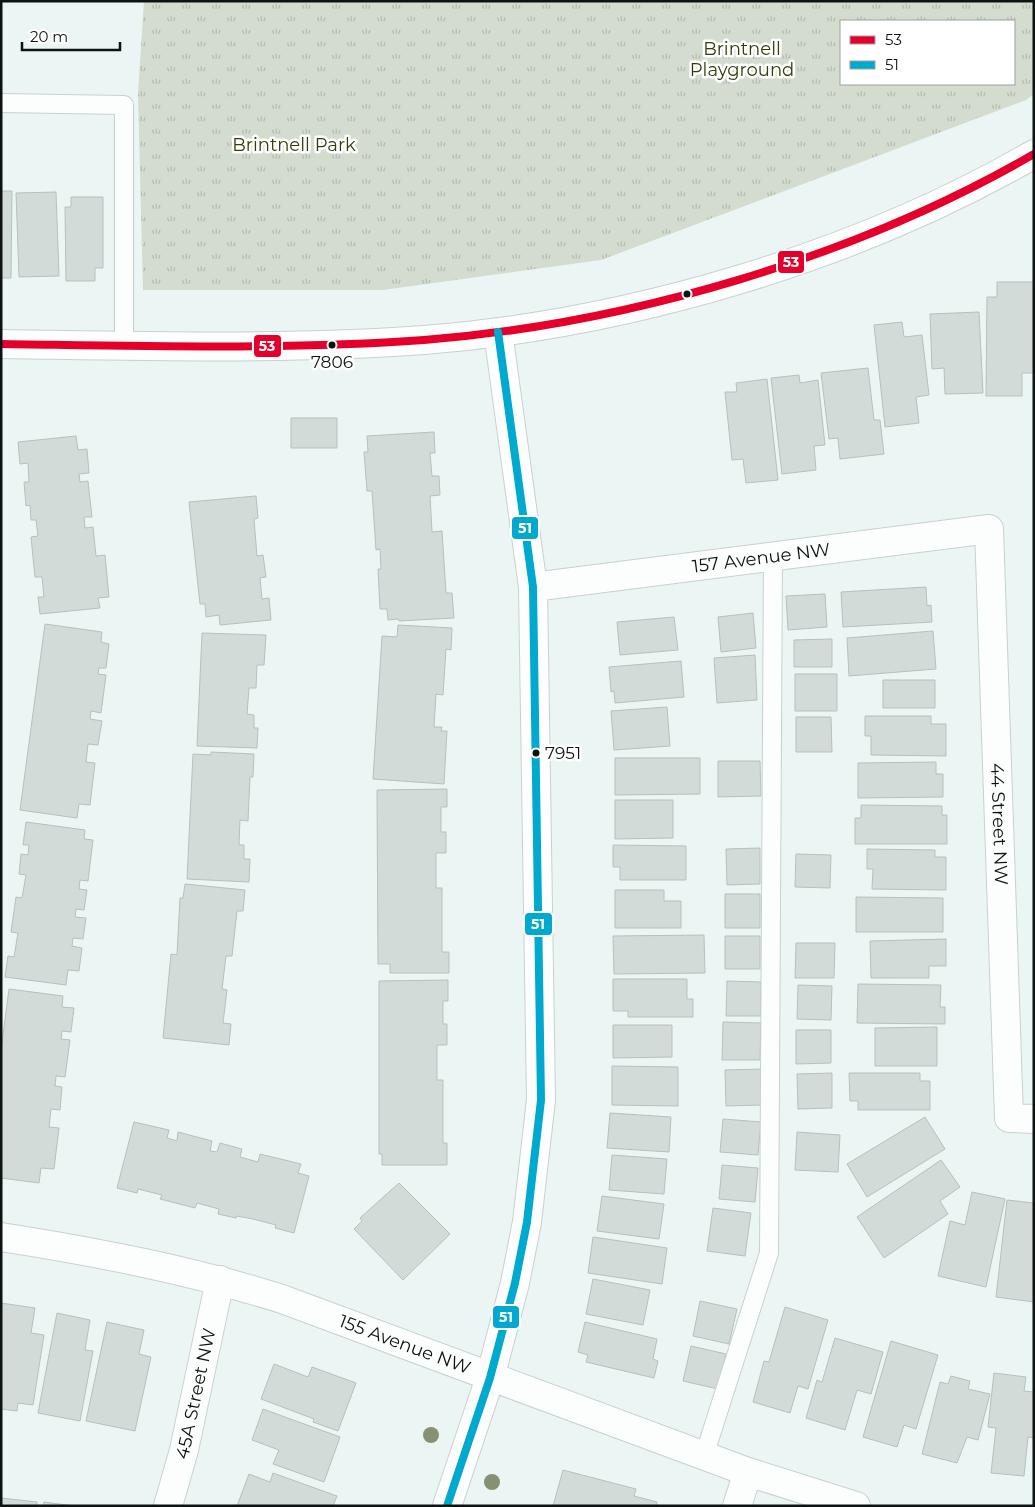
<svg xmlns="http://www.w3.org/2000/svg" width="1035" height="1507" viewBox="0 0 1035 1507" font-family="Montserrat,sans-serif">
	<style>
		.grass { fill: url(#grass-tufts); fill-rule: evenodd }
		.building { fill: #d3dbd8; stroke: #b8bfbc }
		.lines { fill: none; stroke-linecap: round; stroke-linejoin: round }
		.service-casing { stroke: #c8d1cf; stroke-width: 20 }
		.minor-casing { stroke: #c8d1cf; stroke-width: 30 }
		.tertiary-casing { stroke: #c8d1cf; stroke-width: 30 }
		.service { stroke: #fcfefd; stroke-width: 18 }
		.minor { stroke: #fcfefd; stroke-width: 28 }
		.tertiary { stroke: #fcfefd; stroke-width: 28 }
		.bus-1-casing { stroke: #fff; stroke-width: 11 }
		.bus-2-casing { stroke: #fff; stroke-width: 11 }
		.bus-1 { stroke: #e4002b; stroke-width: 8 }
		.bus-2 { stroke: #00a9ce; stroke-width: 8 }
		.tree { fill: #869174 }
		.bus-dot { fill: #0c1312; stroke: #fff; stroke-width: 2 }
		.labels { text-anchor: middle; stroke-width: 5; stroke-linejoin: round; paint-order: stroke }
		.bus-label { font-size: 17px; fill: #0c1312; stroke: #fff }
		.park-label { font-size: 18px; fill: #333e0b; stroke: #fff }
		.street-label { font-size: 18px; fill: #0c1312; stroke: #fff }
		.line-badge { stroke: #fff; stroke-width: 2 }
		.badge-label { font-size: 14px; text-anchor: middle; font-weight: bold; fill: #fff }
	</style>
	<defs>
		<pattern id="grass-tufts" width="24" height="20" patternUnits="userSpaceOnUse" patternTransform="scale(1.25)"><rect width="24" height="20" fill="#d3dccf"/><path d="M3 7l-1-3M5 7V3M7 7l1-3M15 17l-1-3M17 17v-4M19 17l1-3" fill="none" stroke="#b4bcb1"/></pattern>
	</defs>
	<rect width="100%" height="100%" fill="#ebf6f4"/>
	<path class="grass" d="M 144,1 L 1034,1 L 1034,94 L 1026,100 L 601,260 L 383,290 L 143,290 L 138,94 ZM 841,21 L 1014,21 L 1014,84 L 841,84 Z"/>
	<path class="building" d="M 1,191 L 12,191 L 11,278 L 1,278 Z
		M 56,192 L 59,276 L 19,277 L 16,193 Z
		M 71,197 L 103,197 L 103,268 L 95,268 L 95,281 L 66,281 L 65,207 L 71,207 Z
		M 997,282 L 1034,282 L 1034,373 L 1022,373 L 1022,396 L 986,396 L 987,297 L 997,297 Z
		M 979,312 L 983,393 L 945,394 L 944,368 L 932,369 L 930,314 Z
		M 902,322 L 904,337 L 922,335 L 929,395 L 916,397 L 919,423 L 885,427 L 874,325 Z
		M 868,368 L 874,420 L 880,420 L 884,454 L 840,459 L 838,438 L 829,439 L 821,373 Z
		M 799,375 L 800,383 L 818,380 L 825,445 L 814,446 L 816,470 L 782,474 L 771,378 Z
		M 767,379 L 778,480 L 746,483 L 743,459 L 732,460 L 725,392 L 737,392 L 736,383 Z
		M 291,418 L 337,418 L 337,448 L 291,448 Z
		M 434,432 L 435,453 L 430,453 L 432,476 L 439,476 L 440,495 L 430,496 L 432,532 L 442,531 L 446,593 L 452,593 L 454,618 L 399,621 L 398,619 L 388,620 L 387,609 L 380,609 L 378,569 L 381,569 L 380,549 L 376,550 L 372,491 L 367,491 L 364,452 L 368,452 L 367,436 Z
		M 76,436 L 78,450 L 87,449 L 89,473 L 79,474 L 80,482 L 88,481 L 92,517 L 84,517 L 85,528 L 93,527 L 96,556 L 105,555 L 109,597 L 98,598 L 100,608 L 40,614 L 38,597 L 44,597 L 42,577 L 35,577 L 31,537 L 38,536 L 36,520 L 31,520 L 30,505 L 26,506 L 24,482 L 29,482 L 28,463 L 20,464 L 18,442 Z
		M 256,496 L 258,518 L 254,519 L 257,556 L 263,555 L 266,577 L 260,578 L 262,599 L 269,598 L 271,620 L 220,625 L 219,615 L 206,617 L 205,604 L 200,604 L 189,502 Z
		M 926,587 L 927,606 L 931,605 L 932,622 L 843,627 L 841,592 Z
		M 825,594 L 827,627 L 788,630 L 786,596 Z
		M 753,613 L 756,648 L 721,652 L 718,617 Z
		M 674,617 L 678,650 L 620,655 L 617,622 Z
		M 45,624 L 102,632 L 101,642 L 109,644 L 106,668 L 99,668 L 98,674 L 106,675 L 101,713 L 91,711 L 90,719 L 102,721 L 98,745 L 88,744 L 86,762 L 95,763 L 90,805 L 79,804 L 77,818 L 20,810 Z
		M 398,625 L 452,628 L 451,650 L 446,649 L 443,695 L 436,694 L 434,727 L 442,727 L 441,731 L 447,731 L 444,784 L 373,779 L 382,636 L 397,637 Z
		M 933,631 L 936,669 L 849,676 L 847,638 Z
		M 202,633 L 266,635 L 264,665 L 257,665 L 256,688 L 249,688 L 247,714 L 254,715 L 254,728 L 258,728 L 257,748 L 197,746 Z
		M 832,639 L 832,667 L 794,667 L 794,640 Z
		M 755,655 L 757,700 L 717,703 L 714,658 Z
		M 681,661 L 684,697 L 615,703 L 614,691 L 611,692 L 609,667 Z
		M 795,674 L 837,674 L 837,711 L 795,711 Z
		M 883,680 L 935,680 L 935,708 L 883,708 Z
		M 667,707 L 670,746 L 614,750 L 611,711 Z
		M 865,716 L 931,716 L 931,724 L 946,724 L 946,756 L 871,755 L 871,736 L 865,736 Z
		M 796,717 L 831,717 L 832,752 L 796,752 Z
		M 211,752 L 254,754 L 253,777 L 250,777 L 248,821 L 240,820 L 239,845 L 244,845 L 244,859 L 250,859 L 249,882 L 187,879 L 193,754 L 211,755 Z
		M 615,758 L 700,758 L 700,794 L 615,795 Z
		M 718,761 L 760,761 L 761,796 L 718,797 Z
		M 936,762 L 936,774 L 943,774 L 943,797 L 858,798 L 858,763 Z
		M 447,789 L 447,807 L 441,807 L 441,832 L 446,832 L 446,853 L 436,853 L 436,888 L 442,888 L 442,952 L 449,952 L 449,973 L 390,973 L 390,964 L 378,964 L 377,790 Z
		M 615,800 L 673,800 L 673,838 L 615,839 Z
		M 861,805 L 942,806 L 942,815 L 947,815 L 947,844 L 855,844 L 855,818 L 861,818 Z
		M 26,822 L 85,830 L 84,839 L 93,840 L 88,881 L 80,880 L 79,889 L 87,890 L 84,910 L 76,909 L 75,917 L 86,918 L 83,939 L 73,938 L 72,946 L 82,948 L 79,971 L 68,970 L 66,985 L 5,977 L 8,956 L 14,957 L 18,933 L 11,932 L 16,897 L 22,898 L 26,875 L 19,874 L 21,854 L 28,855 L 29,845 L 23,845 Z
		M 613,845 L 686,846 L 686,880 L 620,880 L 620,867 L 613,867 Z
		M 760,848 L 760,884 L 727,885 L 726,849 Z
		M 867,849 L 935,850 L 935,857 L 946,857 L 946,890 L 872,889 L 873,869 L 867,869 Z
		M 796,854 L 831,855 L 830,888 L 795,887 Z
		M 185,884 L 245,890 L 243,911 L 237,911 L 232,956 L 226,956 L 222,989 L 227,990 L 223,1023 L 231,1024 L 229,1045 L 163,1038 L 171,954 L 177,955 L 180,898 L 183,898 Z
		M 615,890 L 664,890 L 664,901 L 681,901 L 681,928 L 615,928 Z
		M 725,894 L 760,894 L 760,928 L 725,928 Z
		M 856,897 L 943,898 L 943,932 L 856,932 Z
		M 704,935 L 705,973 L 614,974 L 613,936 Z
		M 725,936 L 760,936 L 760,969 L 725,969 Z
		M 946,939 L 946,966 L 929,966 L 929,978 L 871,978 L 870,941 Z
		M 796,943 L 835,943 L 834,978 L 795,978 Z
		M 613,979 L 687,979 L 687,999 L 693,999 L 693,1017 L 628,1017 L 628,1011 L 613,1011 Z
		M 448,980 L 448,1001 L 443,1001 L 443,1024 L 447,1024 L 447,1045 L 437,1045 L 437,1080 L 443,1080 L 443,1143 L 447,1143 L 447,1165 L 382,1165 L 382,1154 L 379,1154 L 379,981 Z
		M 727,981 L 761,982 L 761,1016 L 726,1016 Z
		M 858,984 L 941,985 L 940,1007 L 945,1007 L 945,1024 L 857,1023 Z
		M 798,985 L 832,986 L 831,1020 L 797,1019 Z
		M 9,989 L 63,996 L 62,1007 L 74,1008 L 71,1032 L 62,1031 L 61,1039 L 70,1040 L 65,1077 L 56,1076 L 55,1086 L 62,1087 L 60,1110 L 51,1109 L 49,1127 L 59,1128 L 54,1169 L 41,1168 L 39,1183 L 1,1178 L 1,1051 Z
		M 723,1022 L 761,1023 L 760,1060 L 722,1060 Z
		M 613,1025 L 672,1025 L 672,1057 L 613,1058 Z
		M 937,1027 L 937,1066 L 875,1066 L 875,1028 Z
		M 796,1030 L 831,1030 L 831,1063 L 796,1064 Z
		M 612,1066 L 678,1067 L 678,1106 L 612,1105 Z
		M 762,1069 L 763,1105 L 726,1106 L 725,1070 Z
		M 832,1073 L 832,1108 L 798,1109 L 797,1074 Z
		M 849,1073 L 920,1073 L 920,1081 L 930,1081 L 930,1110 L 858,1110 L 858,1101 L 850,1101 Z
		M 610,1113 L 671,1117 L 669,1152 L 607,1148 Z
		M 925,1117 L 945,1149 L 867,1197 L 847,1164 Z
		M 723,1119 L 761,1122 L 758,1155 L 720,1152 Z
		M 134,1122 L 169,1130 L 167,1138 L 177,1141 L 178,1132 L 212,1141 L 210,1151 L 217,1152 L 220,1143 L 242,1149 L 240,1157 L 258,1162 L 260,1154 L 301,1164 L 298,1173 L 309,1176 L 294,1233 L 275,1228 L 276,1225 L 253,1219 L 237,1216 L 236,1218 L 218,1214 L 219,1209 L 197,1203 L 195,1208 L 160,1199 L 162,1195 L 138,1189 L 137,1193 L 117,1188 Z
		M 797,1132 L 840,1135 L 838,1172 L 795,1170 Z
		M 612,1155 L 667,1159 L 664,1194 L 609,1190 Z
		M 941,1160 L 960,1187 L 940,1201 L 948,1214 L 884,1258 L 857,1217 Z
		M 722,1165 L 758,1168 L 755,1202 L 719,1199 Z
		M 399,1183 L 450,1234 L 403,1280 L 354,1229 L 362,1221 L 360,1218 Z
		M 972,1192 L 1005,1199 L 986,1287 L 938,1276 L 950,1221 L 965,1225 Z
		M 602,1196 L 664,1204 L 659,1239 L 597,1231 Z
		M 1007,1200 L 1034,1203 L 1034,1302 L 996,1297 Z
		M 713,1208 L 751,1213 L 745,1256 L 707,1251 Z
		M 593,1237 L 667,1248 L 662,1284 L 588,1273 Z
		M 593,1279 L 650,1290 L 643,1325 L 586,1314 Z
		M 700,1301 L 737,1309 L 729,1344 L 693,1336 Z
		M 1,1303 L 35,1308 L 31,1333 L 44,1335 L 33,1405 L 18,1403 L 17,1411 L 1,1409 Z
		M 785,1307 L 828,1320 L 808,1389 L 798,1386 L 790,1413 L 753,1402 L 764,1361 L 769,1362 Z
		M 57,1313 L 90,1320 L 85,1350 L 93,1351 L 80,1421 L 38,1413 Z
		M 107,1322 L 144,1330 L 139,1354 L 151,1357 L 135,1431 L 86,1421 Z
		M 585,1322 L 657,1339 L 653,1359 L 658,1361 L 654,1378 L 586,1362 L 588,1355 L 578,1352 Z
		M 835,1338 L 883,1352 L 871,1394 L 857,1390 L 845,1430 L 806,1418 L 817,1380 L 822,1382 Z
		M 891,1341 L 938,1355 L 916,1429 L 904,1425 L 897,1447 L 863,1437 Z
		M 691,1346 L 726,1354 L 718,1389 L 683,1381 Z
		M 274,1364 L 308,1377 L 312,1367 L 356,1383 L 338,1431 L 313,1422 L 314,1419 L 261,1399 Z
		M 994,1373 L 1026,1377 L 1024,1391 L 1034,1392 L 1034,1438 L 1028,1437 L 1024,1476 L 991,1473 L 996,1428 L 988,1427 Z
		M 951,1376 L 970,1381 L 968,1389 L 990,1394 L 978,1440 L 967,1437 L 957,1463 L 922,1454 L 940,1382 L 948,1384 Z
		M 263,1409 L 340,1437 L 324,1482 L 273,1464 L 279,1450 L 252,1440 Z
		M 563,1470 L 636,1489 L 634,1496 L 657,1502 L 656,1506 L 553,1506 Z
		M 273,1473 L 337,1496 L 333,1506 L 237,1506 L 249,1474 L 270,1482 Z
		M 1,1498 L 37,1502 L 37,1506 L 1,1506 Z
		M 44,1502 L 74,1506 L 43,1506 Z"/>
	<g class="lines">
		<g class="service-casing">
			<path id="service" d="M 1,103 L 124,105 L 124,345
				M 704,1456 L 769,1253 L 773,557"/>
		</g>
		<g class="minor-casing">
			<g id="minor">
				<path id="s1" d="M 533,587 L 989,529 L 1009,1118 L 1034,1119"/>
				<path id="s2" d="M 1,1237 C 97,1252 190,1270 282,1299 L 748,1472 L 856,1506"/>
				<path id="s3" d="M 168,1506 L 184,1450 L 220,1280"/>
				<path d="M 737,1506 L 748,1472"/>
			</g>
		</g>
		<g class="tertiary-casing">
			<path id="tertiary" d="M 1,344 C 142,346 284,350 424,340 C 629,324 856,257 1034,154
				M 447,1506 L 490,1378 L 515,1283 L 527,1222 L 541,1100 L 533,587 L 498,332"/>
		</g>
		<use href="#service" class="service"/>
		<use href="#minor" class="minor"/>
		<use href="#tertiary" class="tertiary"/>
		<g class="bus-1-casing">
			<path id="bus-1" d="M 1,344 C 142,346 284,350 424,340 C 629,324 856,257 1034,154"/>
		</g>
		<g class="bus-2-casing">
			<path id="bus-2" d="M 447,1506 L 490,1378 L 515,1283 L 527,1222 L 541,1100 L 533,587 L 498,332"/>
		</g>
		<use href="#bus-1" class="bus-1"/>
		<use href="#bus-2" class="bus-2"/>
	</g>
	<g class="tree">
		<circle cx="431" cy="1435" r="8"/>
		<circle cx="492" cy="1482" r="8"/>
	</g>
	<g class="bus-dot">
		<circle cx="687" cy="294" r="4.5"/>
		<circle cx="332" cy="345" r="4.5"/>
		<circle cx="536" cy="753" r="4.5"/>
	</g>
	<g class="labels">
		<g class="bus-label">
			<text x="332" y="368">7806</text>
			<text x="545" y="759" text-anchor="start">7951</text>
		</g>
		<g class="park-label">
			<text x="742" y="55">Brintnell<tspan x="742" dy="21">Playground</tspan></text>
			<text x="294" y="151">Brintnell Park</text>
		</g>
		<g class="street-label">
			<text dy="6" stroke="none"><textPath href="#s1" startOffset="230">157 Avenue NW</textPath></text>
			<text dy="6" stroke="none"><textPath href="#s1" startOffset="755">44 Street NW</textPath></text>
			<text dy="6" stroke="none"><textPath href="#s2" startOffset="419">155 Avenue NW</textPath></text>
			<text dy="6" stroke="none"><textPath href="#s3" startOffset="116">45A Street NW</textPath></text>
		</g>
	</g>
	<g class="line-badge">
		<rect x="777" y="250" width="28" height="24" rx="5" fill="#e4002b"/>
		<rect x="253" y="334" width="29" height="24" rx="5" fill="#e4002b"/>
		<rect x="511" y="516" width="28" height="24" rx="5" fill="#00a9ce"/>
		<rect x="524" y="912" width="29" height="24" rx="5" fill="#00a9ce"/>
		<rect x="492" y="1305" width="28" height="24" rx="5" fill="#00a9ce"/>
	</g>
	<g class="badge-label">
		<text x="791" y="267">53</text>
		<text x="267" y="351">53</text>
		<text x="525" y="533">51</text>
		<text x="538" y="929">51</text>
		<text x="506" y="1322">51</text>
	</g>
	<rect width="1035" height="1507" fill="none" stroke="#0c1312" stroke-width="5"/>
	<rect x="840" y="20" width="175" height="65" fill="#ffffff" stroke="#9ea1a0"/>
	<rect x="850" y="36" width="25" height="8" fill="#e4002b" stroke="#9ea1a0"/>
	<text x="885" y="45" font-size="15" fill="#0c1312">53</text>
	<rect x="850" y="61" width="25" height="8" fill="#00a9ce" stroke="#9ea1a0"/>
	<text x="885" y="70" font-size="15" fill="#0c1312">51</text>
	<path d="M22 42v8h98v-8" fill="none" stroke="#0c1312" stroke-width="2.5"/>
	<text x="30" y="42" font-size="15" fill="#0c1312" stroke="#ffffff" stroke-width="4" paint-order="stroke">20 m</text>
</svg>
